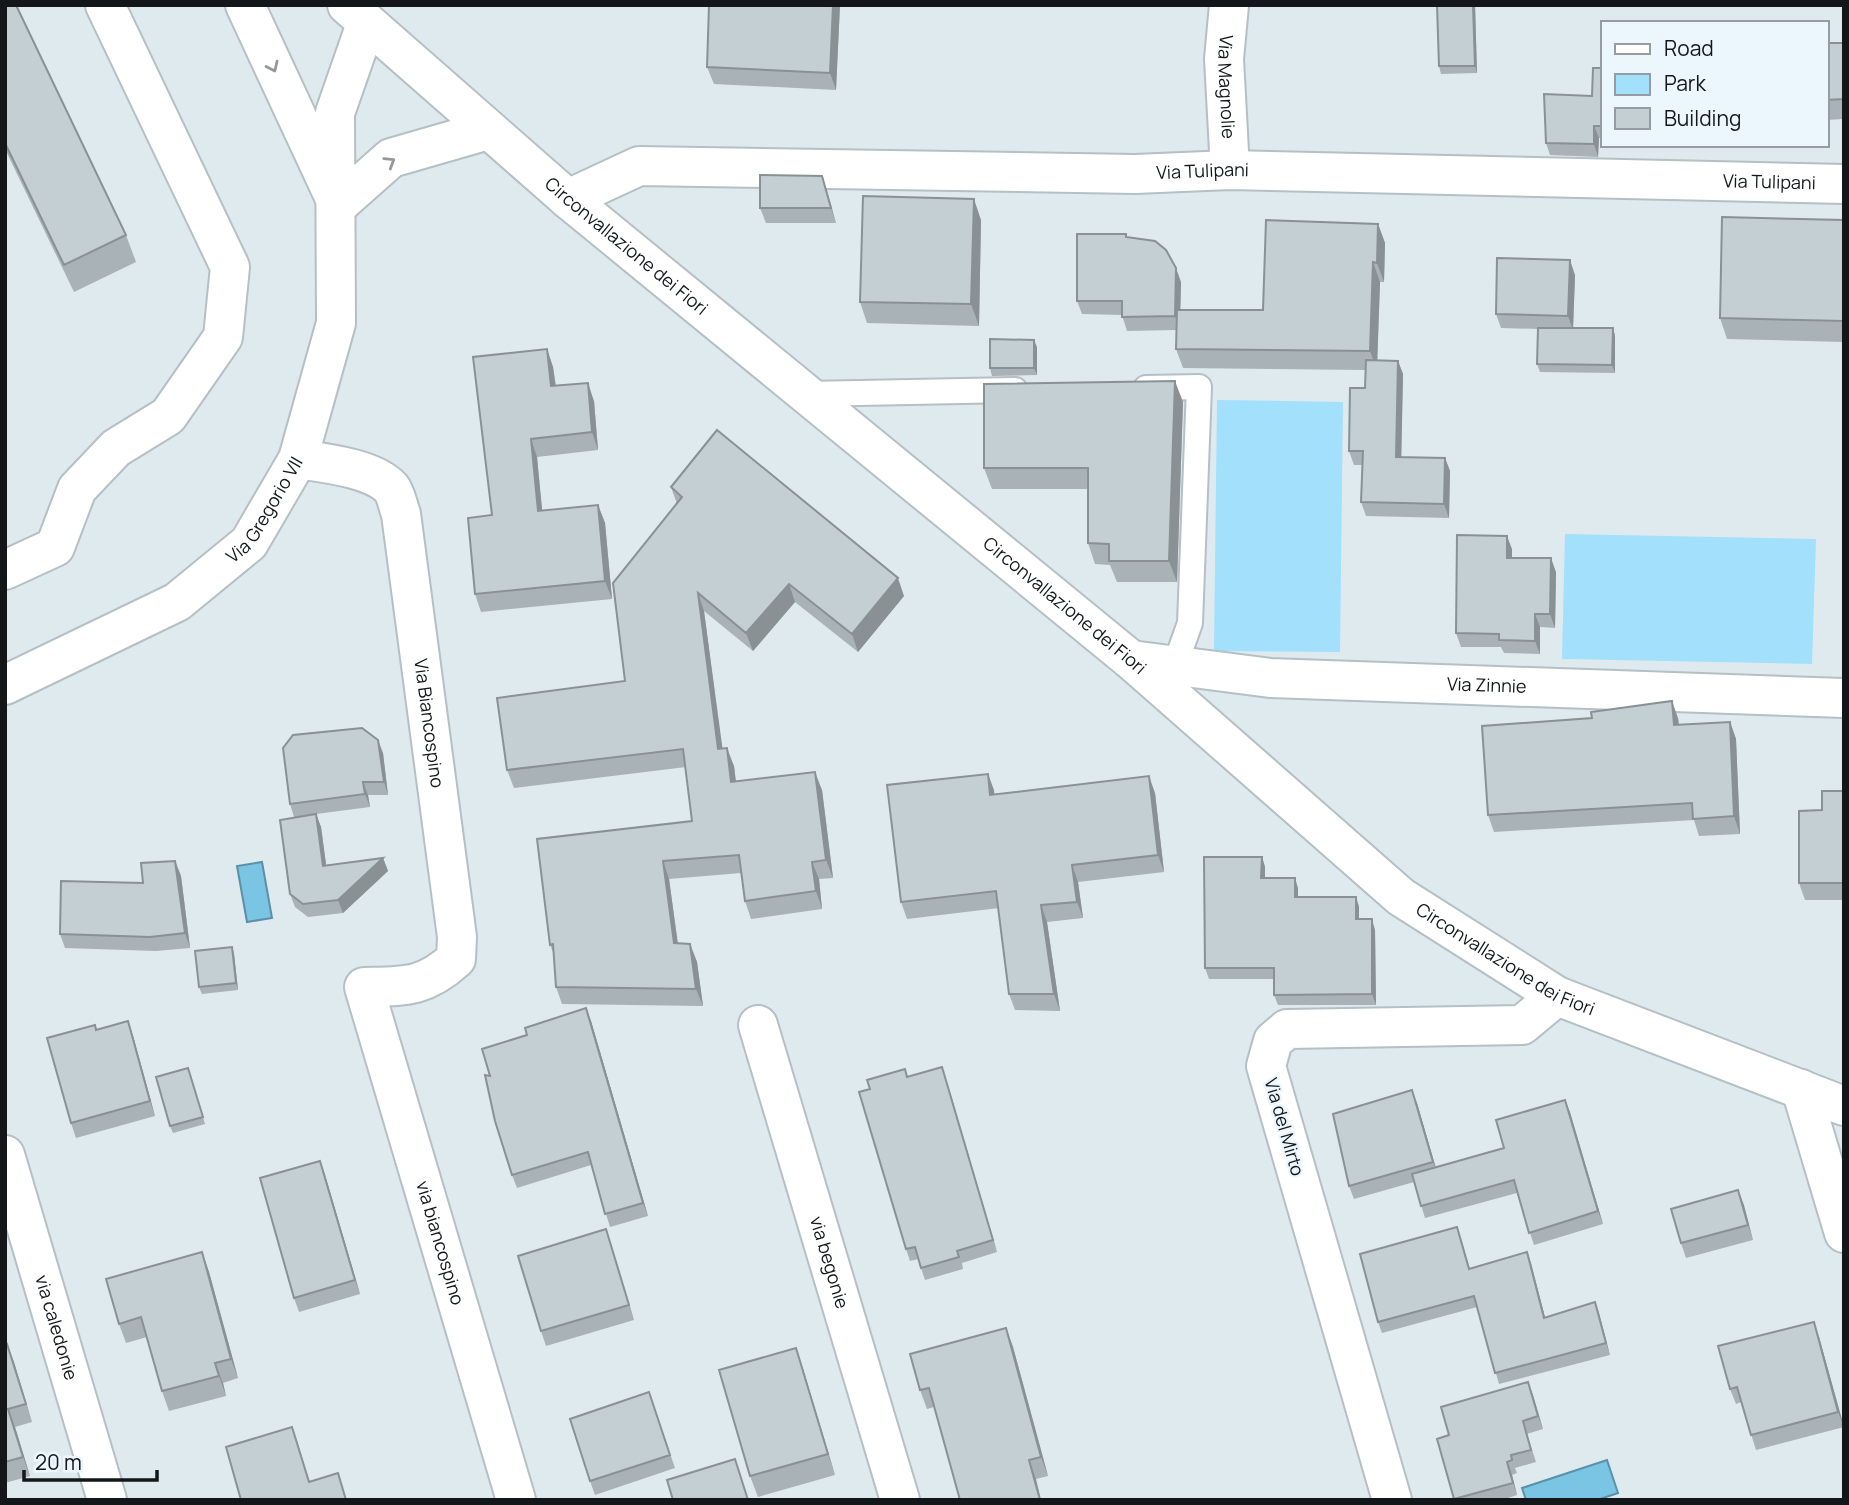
<svg xmlns="http://www.w3.org/2000/svg" width="1849" height="1505" viewBox="0 0 1849 1505" font-family="Manrope,sans-serif">
	<style>
		.green { fill: #a2e0fc }
		.water { fill: #7ac4e4; stroke: #5b90a7; stroke-width: 2 }
		.lines { fill: none; stroke-linecap: round; stroke-linejoin: round }
		.lane-casing { stroke: #b4c0c5; stroke-width: 28 }
		.street-casing { stroke: #b4c0c5; stroke-width: 42 }
		.secondary-casing { stroke: #b4c0c5; stroke-width: 42 }
		.lane { stroke: #fff; stroke-width: 24 }
		.street { stroke: #fff; stroke-width: 38 }
		.secondary { stroke: #fff; stroke-width: 38 }
		.wall { fill: #a9b2b6 }
		.shaded-wall { fill: #899194 }
		.building { fill: #c4cfd4; stroke: #899194; stroke-width: 2 }
		.oneway { stroke: #959798 }
		.labels { text-anchor: middle; stroke-width: 5; stroke-linejoin: round; paint-order: stroke }
		.street-label { font-size: 18px; fill: #131719; stroke: #ecf7fd }
	</style>
	<rect width="100%" height="100%" fill="#dfeaef"/>
	<path class="green" d="M 1217,400 L 1343,402 L 1340,652 L 1214,651 Z
		M 1565,534 L 1816,539 L 1812,664 L 1562,659 Z"/>
	<path class="water" d="M 262,862 L 272,918 L 247,922 L 237,866 Z
		M 1607,1460 L 1618,1493 L 1597,1500 L 1526,1500 L 1522,1488 Z"/>
	<g class="lines">
		<g class="lane-casing">
			<path id="lane" d="M 1146,388 L 1199,387 L 1190,623 L 1175,665
				M 806,394 L 1015,390"/>
		</g>
		<g class="street-casing">
			<g id="street">
				<path d="M 245,5 L 338,205 L 391,158 L 488,130"/>
				<path id="s1" d="M 1229,5 L 1224,59 L 1230,170"/>
				<path id="s2" d="M 568,199 L 639,166 L 1135,174 L 1230,170 L 1844,184"/>
				<path id="s3" d="M 298,459 C 324,463 373,468 391,488 C 396,494 398,506 401,514 L 457,937 L 456,959 C 424,988 405,986 364,987 L 516,1500"/>
				<path d="M 5,570 L 55,547 L 77,489 L 116,448 L 168,416 L 223,337 L 230,267 L 105,5"/>
				<path id="s4" d="M 1131,660 L 1270,678 L 1844,698"/>
				<path id="s5" d="M 5,685 L 177,602 L 249,543 L 298,459 L 336,323 L 335,113 L 366,24"/>
				<path id="s6" d="M 758,1025 L 900,1500"/>
				<path d="M 1801,1089 L 1844,1233"/>
				<path id="s7" d="M 5,1155 L 107,1500"/>
				<path d="M 1392,1500 L 1266,1066 L 1273,1041 L 1287,1029 L 1522,1025 L 1557,996"/>
			</g>
		</g>
		<g class="secondary-casing">
			<g id="secondary">
				<path id="s8" d="M 347,5 L 568,199 L 1131,660 L 1401,897 L 1557,996 L 1844,1106"/>
			</g>
		</g>
		<use href="#lane" class="lane"/>
		<use href="#street" class="street"/>
		<use href="#secondary" class="secondary"/>
	</g>
	<path class="wall" d="M 5,5 L 126,235 L 136,262 L 74,292 L 5,149 Z
		M 709,5 L 840,5 L 836,90 L 714,84 L 707,67 Z
		M 1437,5 L 1475,5 L 1477,73 L 1441,74 L 1439,66 Z
		M 1826,43 L 1844,43 L 1844,119 L 1826,120 Z
		M 1602,68 L 1602,138 L 1599,138 L 1598,157 L 1550,155 L 1546,143 L 1592,96 Z
		M 822,176 L 836,223 L 766,223 L 760,208 Z
		M 981,220 L 979,326 L 867,323 L 860,302 Z
		M 1844,220 L 1844,342 L 1727,339 L 1720,318 Z
		M 1378,224 L 1385,243 L 1384,282 L 1380,282 L 1377,360 L 1398,361 L 1403,374 L 1401,457 L 1445,458 L 1450,471 L 1449,518 L 1366,516 L 1361,502 L 1362,465 L 1354,465 L 1349,451 L 1365,388 L 1365,370 L 1183,368 L 1176,349 L 1176,330 L 1127,331 L 1122,315 L 1082,314 L 1077,301 L 1126,234 L 1127,238 L 1181,282 L 1180,310 L 1263,310 Z
		M 1575,275 L 1573,328 L 1613,328 L 1615,336 L 1615,373 L 1540,372 L 1537,364 L 1538,329 L 1501,328 L 1496,314 Z
		M 1037,347 L 1037,375 L 992,376 L 990,368 Z
		M 547,349 L 553,367 L 556,386 L 594,401 L 598,450 L 537,457 L 542,511 L 598,505 L 605,523 L 612,599 L 481,612 L 475,594 L 492,515 Z
		M 1183,402 L 1177,582 L 1117,582 L 1110,565 L 1095,564 L 1088,543 L 1088,489 L 992,489 L 984,468 Z
		M 671,487 L 904,596 L 858,652 L 795,602 L 753,651 L 704,611 L 722,749 L 734,766 L 736,782 L 822,790 L 833,878 L 819,879 L 822,909 L 751,919 L 745,901 L 741,873 L 669,879 L 678,943 L 690,944 L 697,962 L 703,1006 L 562,1004 L 556,987 L 554,954 L 550,945 L 692,821 L 686,767 L 514,788 L 507,770 L 625,681 L 677,504 Z
		M 1512,549 L 1512,558 L 1556,572 L 1555,628 L 1540,627 L 1540,654 L 1504,653 L 1501,647 L 1461,647 L 1456,633 Z
		M 1678,718 L 1679,725 L 1730,722 L 1736,739 L 1740,834 L 1699,836 L 1694,820 L 1494,832 L 1488,815 Z
		M 383,753 L 388,795 L 368,795 L 370,807 L 316,814 L 321,827 L 326,865 L 383,858 L 388,871 L 343,913 L 308,917 L 295,907 L 290,894 L 294,817 L 290,804 Z
		M 988,774 L 994,794 L 1155,793 L 1164,872 L 1078,882 L 1083,918 L 1047,922 L 1060,1011 L 1015,1010 L 1009,994 L 999,908 L 907,919 L 901,902 Z
		M 1844,791 L 1844,900 L 1805,900 L 1799,883 L 1822,810 Z
		M 1262,857 L 1265,867 L 1265,878 L 1298,888 L 1298,897 L 1356,897 L 1359,907 L 1359,919 L 1375,930 L 1376,1005 L 1278,1005 L 1274,995 L 1274,979 L 1209,979 L 1205,968 Z
		M 175,861 L 181,876 L 190,948 L 156,951 L 65,948 L 60,934 L 143,883 Z
		M 232,947 L 234,954 L 238,990 L 202,994 L 199,987 Z
		M 128,1021 L 133,1036 L 155,1116 L 76,1138 L 71,1123 L 96,1030 Z
		M 591,1021 L 648,1216 L 610,1227 L 591,1165 L 517,1188 L 512,1175 L 490,1076 Z
		M 191,1076 L 205,1124 L 173,1133 L 170,1126 Z
		M 908,1077 L 946,1079 L 997,1252 L 962,1263 L 963,1269 L 925,1280 L 918,1259 L 910,1261 L 906,1249 Z
		M 1565,1100 L 1603,1224 L 1534,1245 L 1517,1193 L 1425,1218 L 1414,1182 L 1354,1199 L 1349,1186 L 1417,1103 L 1435,1167 L 1504,1148 Z
		M 320,1161 L 325,1175 L 360,1294 L 299,1312 L 294,1298 Z
		M 1738,1190 L 1753,1240 L 1686,1258 L 1681,1243 Z
		M 606,1229 L 634,1320 L 546,1346 L 541,1331 Z
		M 1461,1238 L 1470,1269 L 1527,1252 L 1545,1317 L 1595,1302 L 1610,1355 L 1499,1384 L 1477,1307 L 1382,1333 L 1378,1322 Z
		M 202,1252 L 209,1272 L 238,1378 L 223,1383 L 226,1396 L 169,1411 L 162,1391 L 147,1337 L 126,1343 L 119,1324 Z
		M 1006,1328 L 1013,1347 L 1048,1476 L 1036,1479 L 934,1407 L 927,1409 L 920,1390 Z
		M 1819,1337 L 1844,1427 L 1756,1450 L 1741,1402 L 1736,1404 L 1730,1389 Z
		M 7,1344 L 32,1422 L 15,1427 L 30,1476 L 5,1483 L 5,1345 Z
		M 803,1369 L 835,1475 L 758,1497 L 750,1476 Z
		M 1528,1382 L 1543,1429 L 1527,1434 L 1536,1462 L 1515,1468 L 1517,1473 L 1512,1475 L 1517,1495 L 1502,1500 L 1455,1500 L 1437,1439 L 1449,1435 Z
		M 649,1392 L 675,1468 L 595,1495 L 590,1481 Z"/>
	<path class="shaded-wall" d="M 833,5 L 840,5 L 836,90 L 830,73 Z
		M 1473,5 L 1475,5 L 1477,73 L 1475,66 Z
		M 1594,126 L 1599,138 L 1598,157 L 1594,144 Z
		M 822,176 L 827,191 L 836,223 L 831,208 Z
		M 974,199 L 981,220 L 979,326 L 971,304 Z
		M 1378,224 L 1385,243 L 1384,282 L 1377,263 Z
		M 1570,260 L 1575,275 L 1573,330 L 1568,316 Z
		M 1373,262 L 1380,282 L 1377,370 L 1370,351 Z
		M 1176,268 L 1181,282 L 1180,330 L 1175,316 Z
		M 1613,328 L 1615,336 L 1615,373 L 1612,365 Z
		M 1034,340 L 1037,347 L 1037,375 L 1034,368 Z
		M 547,349 L 553,367 L 558,404 L 551,386 Z
		M 1398,361 L 1403,374 L 1401,471 L 1396,457 Z
		M 1175,381 L 1183,402 L 1177,582 L 1169,561 Z
		M 588,383 L 594,401 L 598,450 L 592,432 Z
		M 531,439 L 537,457 L 544,529 L 538,511 Z
		M 1445,458 L 1450,471 L 1449,518 L 1444,504 Z
		M 598,505 L 605,523 L 612,599 L 605,581 Z
		M 1507,536 L 1512,549 L 1512,572 L 1507,558 Z
		M 1551,558 L 1556,572 L 1555,628 L 1550,614 Z
		M 898,578 L 904,596 L 858,652 L 852,634 Z
		M 789,584 L 795,602 L 753,651 L 746,633 Z
		M 698,593 L 704,611 L 725,767 L 718,749 Z
		M 1535,614 L 1540,627 L 1540,654 L 1535,641 Z
		M 1672,701 L 1678,718 L 1681,742 L 1674,725 Z
		M 1730,722 L 1736,739 L 1740,834 L 1734,816 Z
		M 378,740 L 383,753 L 388,795 L 384,782 Z
		M 727,748 L 734,766 L 738,800 L 731,782 Z
		M 815,772 L 822,790 L 833,878 L 826,860 Z
		M 988,774 L 994,790 L 996,811 L 990,795 Z
		M 1149,776 L 1155,793 L 1164,872 L 1158,855 Z
		M 363,782 L 368,795 L 370,807 L 365,794 Z
		M 316,814 L 321,827 L 328,879 L 323,866 Z
		M 1262,857 L 1265,867 L 1265,888 L 1261,878 Z
		M 383,858 L 388,871 L 343,913 L 338,900 Z
		M 175,861 L 181,876 L 190,948 L 185,933 Z
		M 663,861 L 669,879 L 680,961 L 674,943 Z
		M 812,862 L 819,879 L 822,909 L 816,891 Z
		M 1072,865 L 1078,882 L 1083,918 L 1077,902 Z
		M 1295,878 L 1298,888 L 1298,908 L 1295,897 Z
		M 1356,897 L 1359,907 L 1359,930 L 1356,919 Z
		M 1041,905 L 1047,922 L 1060,1011 L 1054,994 Z
		M 1372,919 L 1375,930 L 1376,1005 L 1372,994 Z
		M 690,944 L 697,962 L 703,1006 L 696,989 Z
		M 232,947 L 234,954 L 238,990 L 236,983 Z
		M 586,1008 L 591,1021 L 648,1216 L 643,1203 Z
		M 128,1021 L 133,1036 L 155,1116 L 150,1101 Z
		M 942,1067 L 946,1079 L 997,1252 L 993,1240 Z
		M 1412,1090 L 1417,1103 L 1438,1175 L 1433,1162 Z
		M 1565,1100 L 1570,1112 L 1603,1224 L 1598,1211 Z
		M 320,1161 L 325,1175 L 360,1294 L 355,1280 Z
		M 1738,1190 L 1744,1205 L 1753,1240 L 1748,1225 Z
		M 606,1229 L 611,1244 L 634,1320 L 629,1305 Z
		M 202,1252 L 209,1272 L 238,1378 L 231,1359 Z
		M 1527,1252 L 1531,1263 L 1548,1329 L 1544,1318 Z
		M 1595,1302 L 1599,1313 L 1610,1355 L 1606,1343 Z
		M 1814,1322 L 1819,1337 L 1844,1427 L 1838,1412 Z
		M 1006,1328 L 1013,1347 L 1048,1476 L 1041,1457 Z
		M 7,1344 L 14,1362 L 32,1422 L 26,1404 Z
		M 796,1348 L 803,1369 L 835,1475 L 828,1454 Z
		M 215,1363 L 223,1383 L 226,1396 L 219,1376 Z
		M 1528,1382 L 1533,1395 L 1543,1429 L 1538,1416 Z
		M 8,1409 L 15,1427 L 30,1476 L 23,1457 Z
		M 292,1427 L 297,1441 L 314,1496 L 309,1482 Z
		M 1029,1460 L 1036,1479 L 1041,1500 L 1040,1500 Z
		M 1507,1462 L 1512,1475 L 1517,1495 L 1513,1483 Z"/>
	<path class="building" d="M 5,5 L 16,5 L 126,235 L 64,265 L 5,143 Z
		M 709,5 L 833,5 L 830,73 L 707,67 Z
		M 1437,5 L 1473,5 L 1475,66 L 1439,66 Z
		M 1826,43 L 1844,43 L 1844,99 L 1826,100 Z
		M 1593,68 L 1602,68 L 1602,126 L 1594,126 L 1594,144 L 1546,143 L 1544,94 L 1592,96 Z
		M 760,175 L 822,176 L 831,208 L 760,208 Z
		M 863,196 L 974,199 L 971,304 L 860,302 Z
		M 1722,217 L 1844,220 L 1844,321 L 1720,318 Z
		M 1266,220 L 1378,224 L 1377,263 L 1373,262 L 1370,351 L 1176,349 L 1177,310 L 1263,310 Z
		M 1077,234 L 1126,234 L 1126,237 L 1155,241 L 1166,250 L 1176,268 L 1175,316 L 1122,317 L 1122,301 L 1077,301 Z
		M 1497,258 L 1570,260 L 1568,316 L 1496,314 Z
		M 1538,328 L 1613,328 L 1612,365 L 1537,364 Z
		M 990,339 L 1034,340 L 1034,368 L 990,368 Z
		M 547,349 L 551,386 L 588,383 L 592,432 L 531,439 L 538,511 L 598,505 L 605,581 L 475,594 L 468,518 L 492,515 L 473,357 Z
		M 1366,360 L 1398,361 L 1396,457 L 1445,458 L 1444,504 L 1361,502 L 1363,451 L 1349,451 L 1350,388 L 1365,388 Z
		M 1175,381 L 1169,561 L 1109,561 L 1109,544 L 1088,543 L 1088,468 L 984,468 L 984,384 Z
		M 717,430 L 898,578 L 852,634 L 789,584 L 746,633 L 698,593 L 718,749 L 727,748 L 731,782 L 815,772 L 826,860 L 812,862 L 816,891 L 745,901 L 739,855 L 663,861 L 674,943 L 690,944 L 696,989 L 556,987 L 553,944 L 550,945 L 537,839 L 692,821 L 683,749 L 507,770 L 497,698 L 625,681 L 613,583 L 682,497 L 671,487 Z
		M 1457,535 L 1507,536 L 1507,558 L 1551,558 L 1550,614 L 1535,614 L 1535,641 L 1499,640 L 1499,634 L 1456,633 Z
		M 1672,701 L 1674,725 L 1730,722 L 1734,816 L 1693,819 L 1692,803 L 1488,815 L 1482,726 L 1592,718 L 1591,712 Z
		M 362,728 L 378,740 L 384,782 L 363,782 L 365,794 L 290,804 L 283,748 L 293,735 Z
		M 988,774 L 990,795 L 1149,776 L 1158,855 L 1072,865 L 1077,902 L 1041,905 L 1054,994 L 1009,994 L 996,891 L 901,902 L 887,785 Z
		M 1822,791 L 1844,791 L 1844,883 L 1799,883 L 1799,811 L 1822,810 Z
		M 316,814 L 323,866 L 383,858 L 338,900 L 303,904 L 290,894 L 280,820 Z
		M 1204,857 L 1262,857 L 1261,878 L 1295,878 L 1295,897 L 1356,897 L 1356,919 L 1372,919 L 1372,994 L 1274,995 L 1274,968 L 1205,968 Z
		M 175,861 L 185,933 L 150,937 L 60,934 L 61,881 L 143,883 L 141,863 Z
		M 232,947 L 236,983 L 199,987 L 195,951 Z
		M 586,1008 L 643,1203 L 605,1214 L 588,1152 L 512,1175 L 495,1121 L 485,1075 L 490,1076 L 482,1049 L 527,1035 L 525,1028 Z
		M 128,1021 L 150,1101 L 71,1123 L 47,1038 L 95,1025 L 96,1030 Z
		M 942,1067 L 993,1240 L 957,1251 L 959,1257 L 921,1268 L 915,1247 L 906,1249 L 859,1092 L 870,1089 L 867,1080 L 905,1069 L 907,1077 Z
		M 188,1068 L 203,1117 L 170,1126 L 156,1077 Z
		M 1412,1090 L 1433,1162 L 1349,1186 L 1333,1114 Z
		M 1565,1100 L 1598,1211 L 1529,1233 L 1514,1180 L 1421,1206 L 1412,1174 L 1504,1148 L 1496,1120 Z
		M 320,1161 L 355,1280 L 294,1298 L 260,1178 Z
		M 1738,1190 L 1748,1225 L 1681,1243 L 1671,1209 Z
		M 1457,1227 L 1469,1269 L 1527,1252 L 1544,1318 L 1595,1302 L 1606,1343 L 1495,1373 L 1474,1296 L 1378,1322 L 1360,1254 Z
		M 606,1229 L 629,1305 L 541,1331 L 518,1256 Z
		M 202,1252 L 231,1359 L 215,1363 L 219,1376 L 162,1391 L 141,1317 L 119,1324 L 106,1279 Z
		M 1814,1322 L 1838,1412 L 1751,1435 L 1737,1387 L 1730,1389 L 1718,1346 Z
		M 1006,1328 L 1041,1457 L 1029,1460 L 1040,1500 L 960,1500 L 929,1388 L 920,1390 L 910,1354 Z
		M 7,1344 L 26,1404 L 8,1409 L 23,1457 L 5,1462 L 5,1345 Z
		M 796,1348 L 828,1454 L 750,1476 L 719,1370 Z
		M 1528,1382 L 1538,1416 L 1523,1421 L 1531,1450 L 1511,1455 L 1512,1460 L 1507,1462 L 1513,1483 L 1454,1499 L 1437,1439 L 1449,1435 L 1441,1407 Z
		M 649,1392 L 670,1455 L 590,1481 L 570,1419 Z
		M 292,1427 L 309,1482 L 338,1473 L 346,1500 L 241,1500 L 226,1447 Z
		M 735,1459 L 748,1500 L 673,1500 L 667,1480 Z"/>
	<defs><path id="oneway-chevron" d="M-2-3.5L2.5 0L-2 3.5" fill="none" stroke-width="1.6" stroke-linecap="round" stroke-linejoin="round" transform="scale(1.75)"/></defs>
	<g class="oneway">
		<use href="#oneway-chevron" transform="translate(273 67) rotate(65)"/>
		<use href="#oneway-chevron" transform="translate(390 162) rotate(-32)"/>
	</g>
	<g class="labels">
		<g class="street-label">
			<text dy="6" stroke="none"><textPath href="#s1" startOffset="82">Via Magnolie</textPath></text>
			<text dy="6" stroke="none"><textPath href="#s2" startOffset="642">Via Tulipani</textPath></text>
			<text dy="6" stroke="none"><textPath href="#s2" startOffset="1209">Via Tulipani</textPath></text>
			<text dy="6" stroke="none"><textPath href="#s8" startOffset="369">Circonvallazione dei Fiori</textPath></text>
			<text dy="6" stroke="none"><textPath href="#s5" startOffset="320">Via Gregorio VII</textPath></text>
			<text dy="6" stroke="none"><textPath href="#s8" startOffset="936">Circonvallazione dei Fiori</textPath></text>
			<text dy="6" stroke="none"><textPath href="#s4" startOffset="357">Via Zinnie</textPath></text>
			<text dy="6" stroke="none"><textPath href="#s3" startOffset="338">Via Biancospino</textPath></text>
			<text dy="6" stroke="none"><textPath href="#s8" startOffset="1503">Circonvallazione dei Fiori</textPath></text>
			<text transform="translate(1284 1127) rotate(74)" y="6">Via del Mirto</text>
			<text dy="6" stroke="none"><textPath href="#s3" startOffset="942">via biancospino</textPath></text>
			<text dy="6" stroke="none"><textPath href="#s6" startOffset="248">via begonie</textPath></text>
			<text dy="6" stroke="none"><textPath href="#s7" startOffset="180">via caledonie</textPath></text>
		</g>
	</g>
	<rect width="1849" height="1505" fill="none" stroke="#131719" stroke-width="14"/>
	<rect x="1601" y="21" width="228" height="126" fill="#ecf7fd" stroke="#959da2" stroke-width="2"/>
	<rect x="1615" y="44" width="35" height="10" fill="#ffffff" stroke="#959da2" stroke-width="2"/>
	<text x="1664" y="56" font-size="21" fill="#131719">Road</text>
	<rect x="1615" y="74" width="35" height="21" fill="#a2e0fc" stroke="#959da2" stroke-width="2"/>
	<text x="1664" y="91" font-size="21" fill="#131719">Park</text>
	<rect x="1615" y="108" width="35" height="21" fill="#c4cfd4" stroke="#959da2" stroke-width="2"/>
	<text x="1664" y="126" font-size="21" fill="#131719">Building</text>
	<path d="M24 1470v10h133v-10" fill="none" stroke="#131719" stroke-width="3.5"/>
	<text x="35" y="1470" font-size="21" fill="#131719" stroke="#ecf7fd" stroke-width="5" paint-order="stroke">20 m</text>
</svg>
